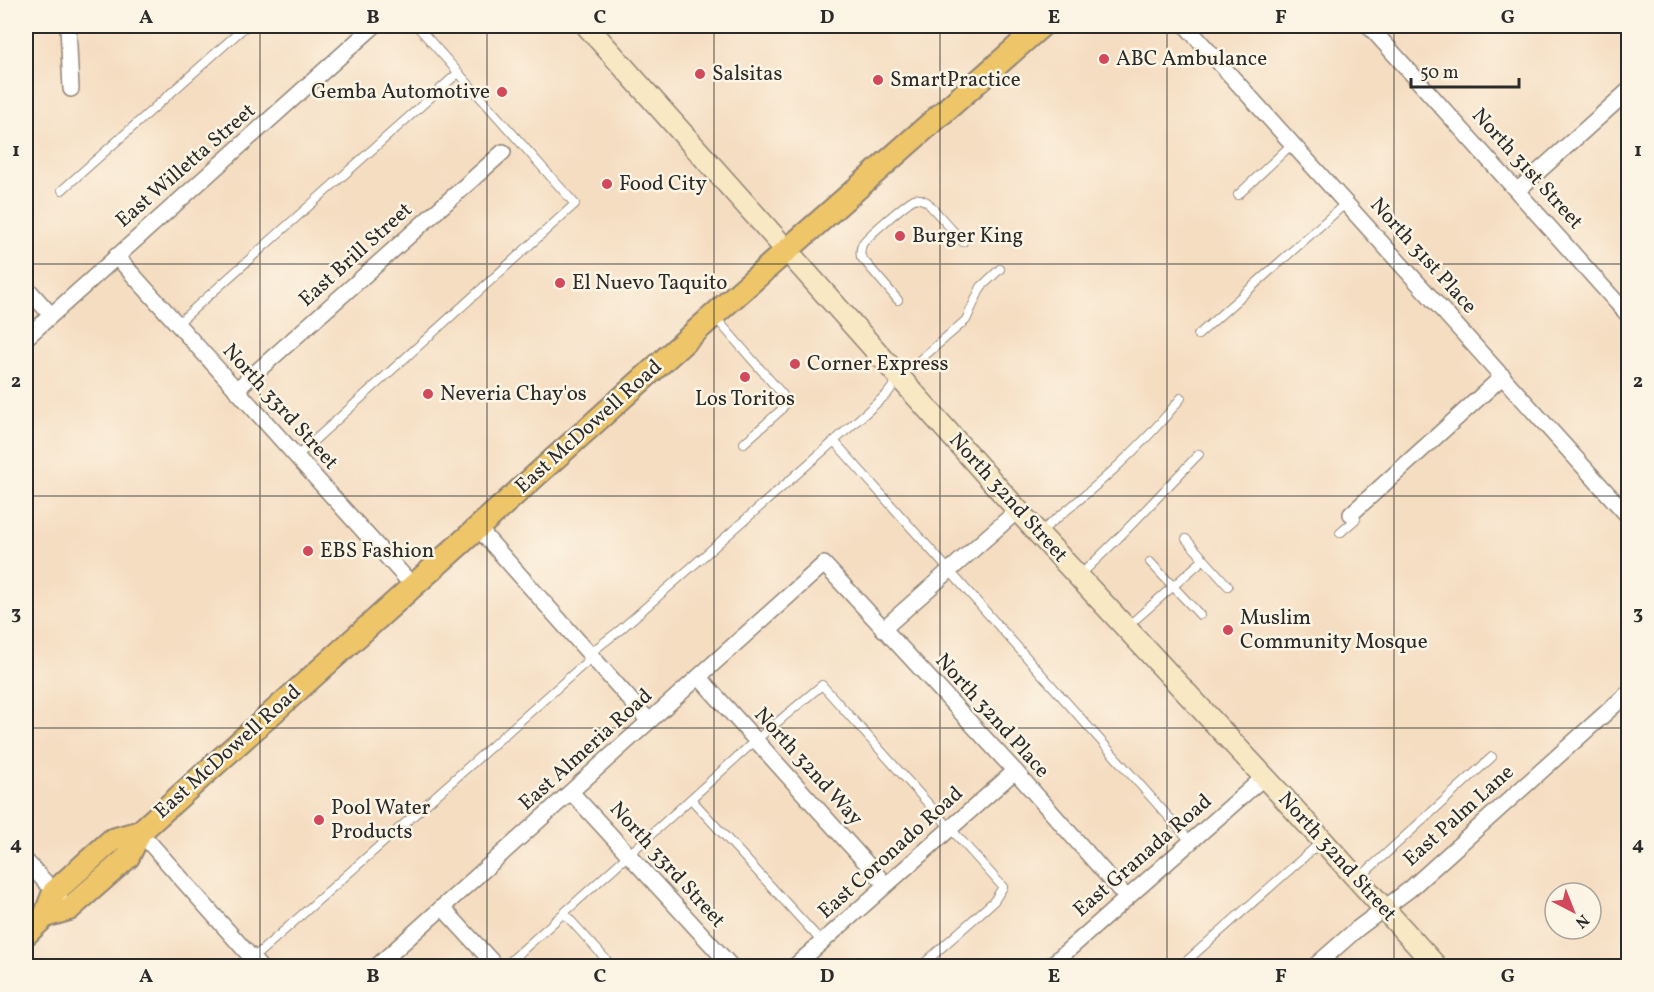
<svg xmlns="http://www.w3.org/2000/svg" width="1654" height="992" font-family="Vollkorn,serif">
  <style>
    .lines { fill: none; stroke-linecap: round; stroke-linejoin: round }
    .lane-casing { stroke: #908476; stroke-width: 10 }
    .street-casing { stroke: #908476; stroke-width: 18 }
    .secondary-casing { stroke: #908476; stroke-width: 24 }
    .primary-casing { stroke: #908476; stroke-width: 26 }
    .lane { stroke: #fff; stroke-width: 8 }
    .street { stroke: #fff; stroke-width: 15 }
    .secondary { stroke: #f8e8c3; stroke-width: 21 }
    .primary { stroke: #eec569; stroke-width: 22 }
    .grid { fill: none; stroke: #2b2b2b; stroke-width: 1.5; stroke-opacity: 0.55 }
    .poi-dot { fill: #d1495b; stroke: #fcf5e5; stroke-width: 2 }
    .labels { text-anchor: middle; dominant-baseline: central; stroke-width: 5; stroke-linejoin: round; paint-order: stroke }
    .poi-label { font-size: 21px; fill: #2b2b2b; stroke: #fcf5e5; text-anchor: start }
    .street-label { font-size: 21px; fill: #2b2b2b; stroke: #fcf5e5 }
    .neatline { fill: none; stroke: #2b2b2b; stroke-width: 2 }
    .grid-label { font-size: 20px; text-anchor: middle; font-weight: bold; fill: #2b2b2b }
  </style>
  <rect width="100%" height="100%" fill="#fcf5e5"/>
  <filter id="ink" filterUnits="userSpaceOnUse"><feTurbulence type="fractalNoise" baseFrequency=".0167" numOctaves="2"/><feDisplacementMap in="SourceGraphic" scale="12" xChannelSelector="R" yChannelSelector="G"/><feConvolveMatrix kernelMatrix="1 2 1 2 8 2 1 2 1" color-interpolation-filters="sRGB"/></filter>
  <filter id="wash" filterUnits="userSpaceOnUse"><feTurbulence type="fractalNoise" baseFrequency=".008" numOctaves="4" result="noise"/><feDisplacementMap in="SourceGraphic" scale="24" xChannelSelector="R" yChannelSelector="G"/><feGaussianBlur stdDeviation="1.35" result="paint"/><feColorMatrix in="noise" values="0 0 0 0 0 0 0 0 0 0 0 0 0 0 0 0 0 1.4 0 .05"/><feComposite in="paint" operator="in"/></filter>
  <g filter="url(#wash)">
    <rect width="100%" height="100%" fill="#f5ddc1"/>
  </g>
  <g filter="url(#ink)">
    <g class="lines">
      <defs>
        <g id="lane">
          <path d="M62 190 246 26"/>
          <path d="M1238 195 1292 144"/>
          <path d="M898 300 861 257C860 252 860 248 863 243 868 236 906 203 914 199 919 197 923 200 927 202L963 242"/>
          <path d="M715 317 783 395 785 404 780 411 744 443"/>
          <path d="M177 324 458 73"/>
          <path d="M1198 335 1346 203"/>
          <path d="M834 441 1191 842"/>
          <path d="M296 457 575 204 417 26"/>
          <path d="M1040 532C1091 491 1140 450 1181 398"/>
          <path d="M1340 533 1356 519 1353 516"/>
          <path d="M1186 539 1228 586"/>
          <path d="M1150 562 1200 615"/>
          <path d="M1080 575C1122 537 1159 495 1199 454"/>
          <path d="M1128 626 1204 559"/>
          <path d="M589 654 620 630 823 451 887 394 900 377 966 320 981 287 1000 269"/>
          <path d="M691 799 822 942"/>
          <path d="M1358 879 1492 757"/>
          <path d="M564 913 612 966"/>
          <path d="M252 959 592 657"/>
          <path d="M505 966 756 740 822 685 1003 887 994 901 921 966"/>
          <path d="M1181 966 1321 842"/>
        </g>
        <g id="street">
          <path d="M68 26 71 89"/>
          <path d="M1186 26 1628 516"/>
          <path d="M1369 26 1628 315"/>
          <path d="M1518 190 1628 91"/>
          <path d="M116 256 413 586"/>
          <path d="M26 287 51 315"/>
          <path d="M26 338 374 26"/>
          <path d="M236 390 503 152"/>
          <path d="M1351 514 1503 376"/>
          <path d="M478 528 649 721"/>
          <path d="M883 629 1018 510"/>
          <path d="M699 677 886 885"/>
          <path d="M571 792 731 966"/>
          <path d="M140 832 259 966"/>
          <path d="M26 861 60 898"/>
          <path d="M442 907 496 966"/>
          <path d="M377 966 824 564 1015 771 1127 898"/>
          <path d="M795 966 1015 771"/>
          <path d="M1050 966 1264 777"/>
          <path d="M1315 966 1357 929 1410 889 1628 693"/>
        </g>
        <path id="secondary" d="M587 26 1038 533 1284 798 1436 966"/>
        <g id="primary">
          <path d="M45 916 54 892 112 840 140 832"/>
          <path d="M26 934 45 916 69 909 128 857 140 832 734 297 1041 26"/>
        </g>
      </defs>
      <!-- lane casing -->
      <use href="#lane" class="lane-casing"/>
      <!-- street casing -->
      <use href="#street" class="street-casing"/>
      <!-- secondary casing -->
      <use href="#secondary" class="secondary-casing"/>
      <!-- primary casing -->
      <use href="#primary" class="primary-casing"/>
      <!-- lane -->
      <use href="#lane" class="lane"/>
      <!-- street -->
      <use href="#street" class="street"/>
      <!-- secondary -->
      <use href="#secondary" class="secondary"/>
      <!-- primary -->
      <use href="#primary" class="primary"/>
    </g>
  </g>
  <!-- grid -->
  <path class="grid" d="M260 26V966M487 26V966M714 26V966M940 26V966M1167 26V966M1394 26V966M26 264H1628M26 496H1628M26 728H1628"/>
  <!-- markers -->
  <g class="poi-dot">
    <circle cx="1104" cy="59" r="6"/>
    <circle cx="700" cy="74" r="6"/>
    <circle cx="878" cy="80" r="6"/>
    <circle cx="502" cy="92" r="6"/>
    <circle cx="607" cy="184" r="6"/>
    <circle cx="900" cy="236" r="6"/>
    <circle cx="560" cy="283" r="6"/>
    <circle cx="795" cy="364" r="6"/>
    <circle cx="745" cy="377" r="6"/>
    <circle cx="428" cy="394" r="6"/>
    <circle cx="308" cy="551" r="6"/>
    <circle cx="1228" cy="630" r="6"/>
    <circle cx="319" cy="820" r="6"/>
  </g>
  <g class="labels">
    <!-- poi labels -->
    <g class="poi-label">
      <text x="1116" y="59">ABC Ambulance</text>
      <text x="712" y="74">Salsitas</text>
      <text x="890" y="80">SmartPractice</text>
      <text x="490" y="92" text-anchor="end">Gemba Automotive</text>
      <text x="619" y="184">Food City</text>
      <text x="912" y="236">Burger King</text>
      <text x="572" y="283">El Nuevo Taquito</text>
      <text x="807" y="364">Corner Express</text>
      <text x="440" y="394">Neveria Chay'os</text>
      <text x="745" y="399" text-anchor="middle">Los Toritos</text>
      <text x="320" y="551">EBS Fashion</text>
      <text x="1240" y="618">Muslim<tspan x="1240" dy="24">Community Mosque</tspan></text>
      <text x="331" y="808">Pool Water<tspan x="331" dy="24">Products</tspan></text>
    </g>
    <!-- street labels -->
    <g class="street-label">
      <text transform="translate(186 166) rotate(-41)">East Willetta Street</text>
      <text transform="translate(1527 169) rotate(48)">North 31st Street</text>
      <text transform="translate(356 255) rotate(-42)">East Brill Street</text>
      <text transform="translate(1423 256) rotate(48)">North 31st Place</text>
      <text transform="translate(280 407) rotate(48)">North 33rd Street</text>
      <text transform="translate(589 427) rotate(-42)">East McDowell Road</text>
      <text transform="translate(1008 498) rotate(48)">North 32nd Street</text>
      <text transform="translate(992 716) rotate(48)">North 32nd Place</text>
      <text transform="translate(586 750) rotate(-42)">East Almeria Road</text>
      <text transform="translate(228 752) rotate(-42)">East McDowell Road</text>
      <text transform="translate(808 767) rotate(48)">North 32nd Way</text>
      <text transform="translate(1459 816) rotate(-42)">East Palm Lane</text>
      <text transform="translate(891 853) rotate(-42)">East Coronado Road</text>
      <text transform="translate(1143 856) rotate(-41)">East Granada Road</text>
      <text transform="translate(1337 857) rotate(48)">North 32nd Street</text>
      <text transform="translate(667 865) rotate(48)">North 33rd Street</text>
    </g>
  </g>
  <!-- margin -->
  <rect width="1654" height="992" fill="none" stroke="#fcf5e5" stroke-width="66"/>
  <!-- north arrow -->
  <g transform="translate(1573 911) rotate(138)"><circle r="28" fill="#fcf5e5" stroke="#a8a49b" stroke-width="1.5"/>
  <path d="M0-4.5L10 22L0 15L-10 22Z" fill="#d1495b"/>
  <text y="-9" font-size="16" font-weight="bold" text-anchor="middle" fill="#2b2b2b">N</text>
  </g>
  <!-- scale -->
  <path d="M1411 78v9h108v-9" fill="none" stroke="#2b2b2b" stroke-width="3"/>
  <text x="1420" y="78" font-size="18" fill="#2b2b2b" stroke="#fcf5e5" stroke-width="4.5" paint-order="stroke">50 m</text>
  <rect x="33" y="33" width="1588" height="926" class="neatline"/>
  <g class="grid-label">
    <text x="146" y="23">A</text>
    <text x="373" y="23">B</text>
    <text x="600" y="23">C</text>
    <text x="827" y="23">D</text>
    <text x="1054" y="23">E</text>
    <text x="1281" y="23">F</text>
    <text x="1508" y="23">G</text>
    <text x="16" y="156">1</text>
    <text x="1638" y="156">1</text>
    <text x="16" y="387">2</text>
    <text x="1638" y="387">2</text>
    <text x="16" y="619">3</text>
    <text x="1638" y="619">3</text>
    <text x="16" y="850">4</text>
    <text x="1638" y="850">4</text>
    <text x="146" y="982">A</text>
    <text x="373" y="982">B</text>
    <text x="600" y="982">C</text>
    <text x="827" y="982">D</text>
    <text x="1054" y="982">E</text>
    <text x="1281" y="982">F</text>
    <text x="1508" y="982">G</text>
  </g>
</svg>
